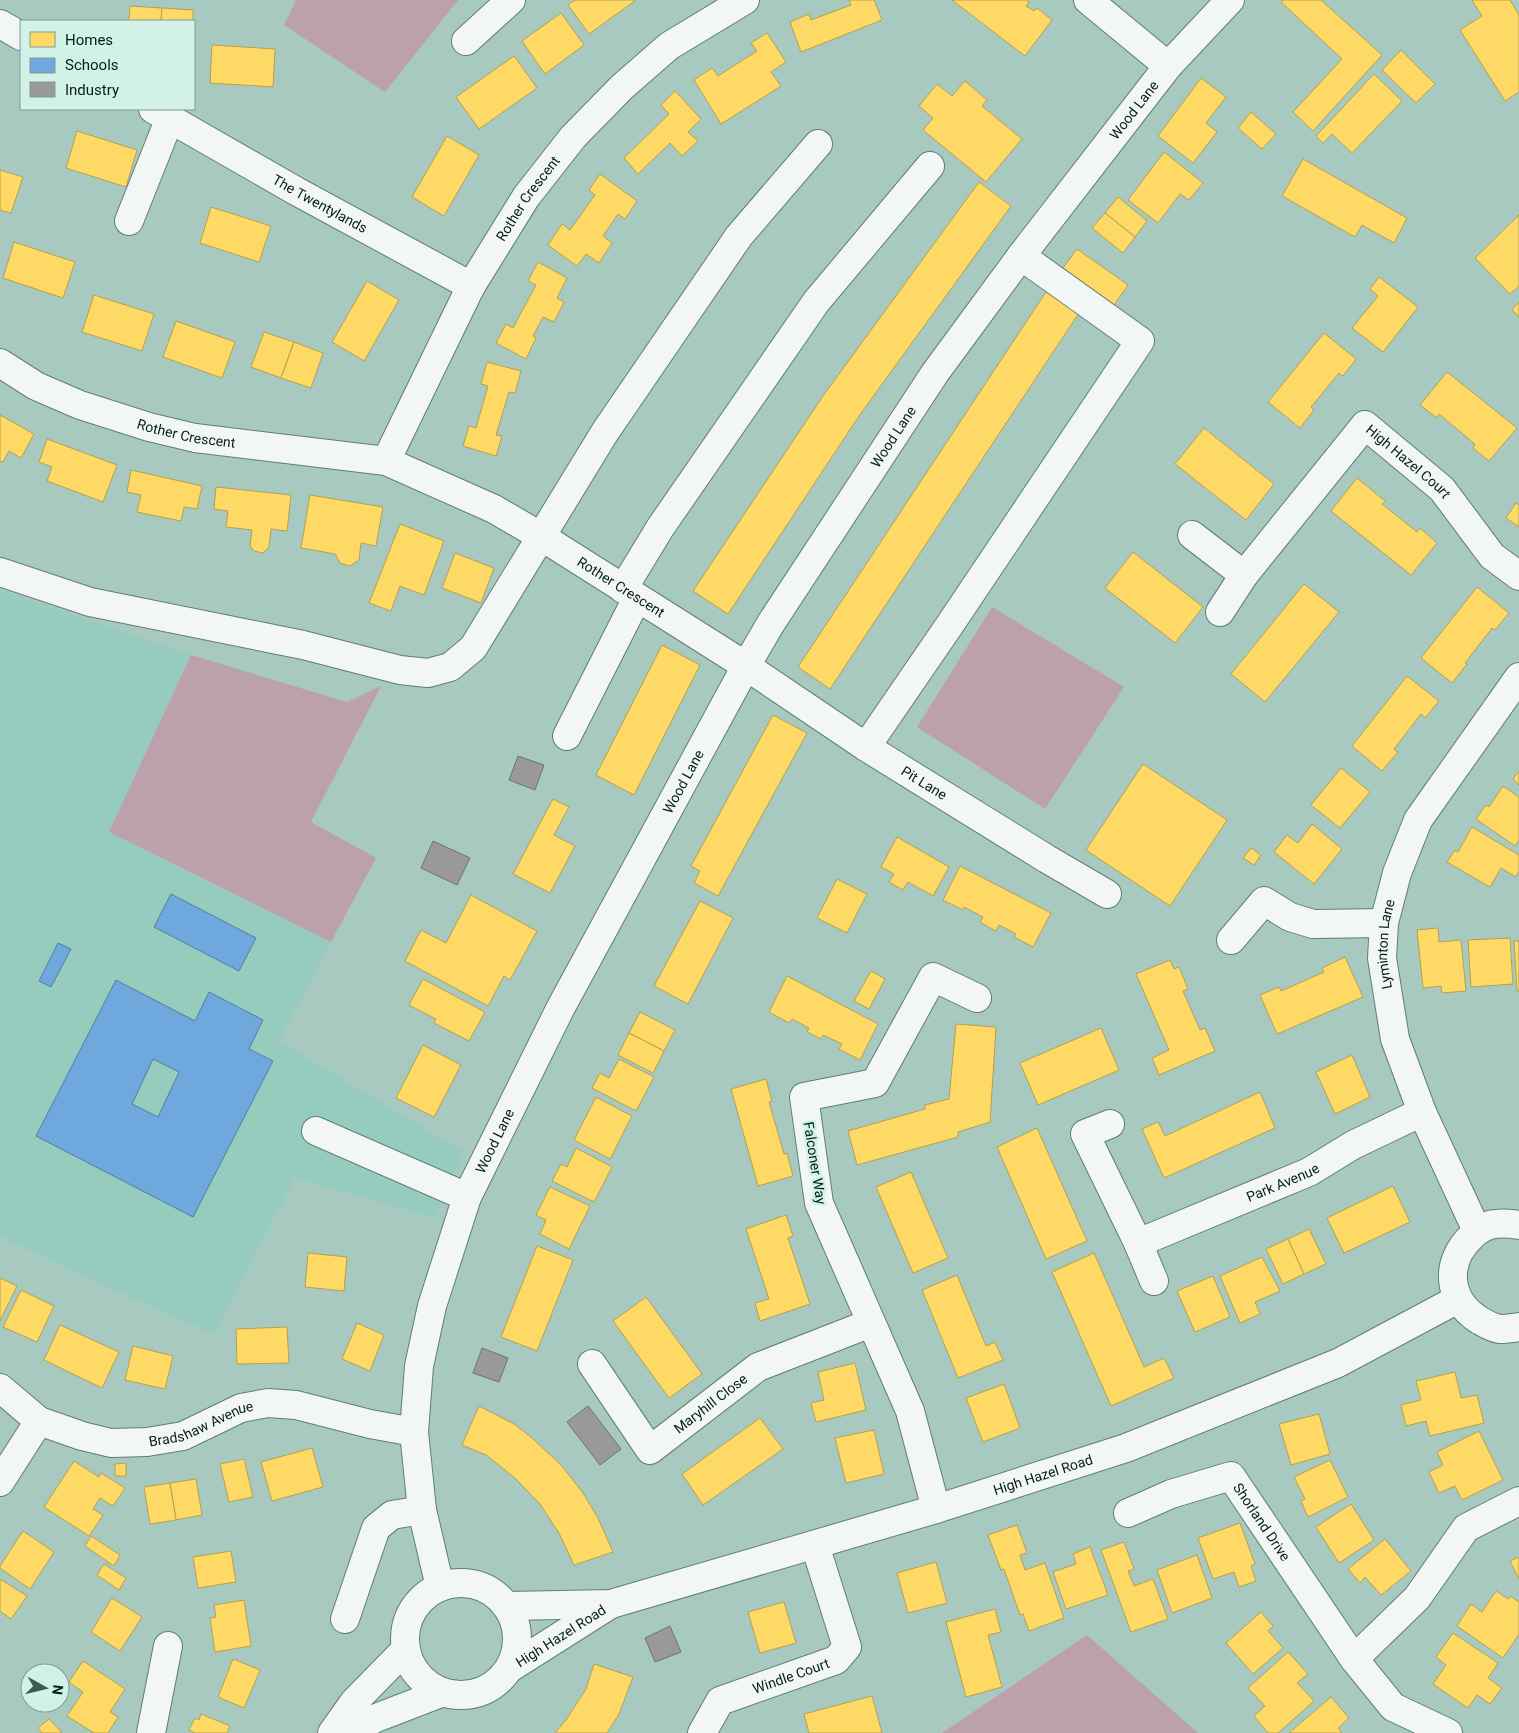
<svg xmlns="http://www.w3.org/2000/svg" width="1519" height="1733" font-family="Roboto,sans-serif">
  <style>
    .built { fill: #95ccbd }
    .green { fill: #bca1ad }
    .homes { fill: #ffd966; stroke: #b4a14f }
    .schools { fill: #6fa8dc; stroke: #4f7fa1; fill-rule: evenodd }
    .industry { fill: #999; stroke: #6c7472 }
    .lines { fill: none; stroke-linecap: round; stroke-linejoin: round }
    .minor-casing { stroke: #617d76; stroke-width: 30 }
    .major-casing { stroke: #617d76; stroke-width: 30 }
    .minor { stroke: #f2f7f6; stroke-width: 28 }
    .major { stroke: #f2f7f6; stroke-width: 28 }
    .labels { text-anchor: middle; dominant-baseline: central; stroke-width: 5; stroke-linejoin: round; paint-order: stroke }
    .street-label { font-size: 14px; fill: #041e18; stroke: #d2f1e7 }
  </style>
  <rect width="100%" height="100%" fill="#a7c9c0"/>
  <!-- built -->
  <path class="built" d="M0 590 191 655 109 832 331 942 279 1041 463 1151 436 1218 295 1178 214 1334 77 1273 0 1236Z"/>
  <!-- green -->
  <g class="green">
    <path d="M296 0H458L385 92 284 25Z"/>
    <path d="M992 607 1124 687 1045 809 917 727Z"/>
    <path d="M191 655 347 702 381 686 311 822 376 858 331 942 109 832Z"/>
    <path d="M1087 1635 1198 1733H942Z"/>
  </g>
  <!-- homes -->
  <g class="homes">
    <path d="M575 0H636L589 34 568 5Z"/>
    <path d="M849 0H874L882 20 801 52 790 22 809 14 811 20 851 5Z"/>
    <path d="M952 0H1027L1029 2 1026 6 1034 11 1037 8 1052 20 1025 56Z"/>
    <path d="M1283 0H1321L1382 55 1313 131 1293 112 1342 59 1281 2Z"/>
    <path d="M1472 0H1510L1519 15V92L1505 101 1460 30 1482 16Z"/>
    <path d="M130 6 162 8 161 21H129Z"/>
    <path d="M162 8 193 10V21H161Z"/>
    <path d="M561 13 584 45 545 74 522 41Z"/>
    <path d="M767 33 786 62 771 72 781 86 721 124 694 80 712 68 718 76 757 51 751 43Z"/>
    <path d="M212 45 275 49 273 87 210 83Z"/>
    <path d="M1401 50 1435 84 1416 103 1382 70Z"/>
    <path d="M514 56 537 88 479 129 456 97Z"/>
    <path d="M1374 74 1402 101 1352 153 1332 134 1323 143 1316 136Z"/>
    <path d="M1201 78 1226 97 1206 123 1217 132 1193 163 1158 136Z"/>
    <path d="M965 81 987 100 982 106 1022 139 986 182 923 130 933 118 919 106 937 84 952 96Z"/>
    <path d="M675 91 701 119 688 132 698 141 682 156 670 143 638 174 624 158 669 114 661 105Z"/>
    <path d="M1251 112 1276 134 1262 149 1238 128Z"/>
    <path d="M77 131 137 150 126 187 66 168Z"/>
    <path d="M447 136 479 155 444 216 412 197Z"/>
    <path d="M1164 152 1203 183 1189 200 1180 194 1158 223 1128 200Z"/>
    <path d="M1303 159 1407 218 1394 243 1362 225 1355 237 1282 196Z"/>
    <path d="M0 170 23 177 11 213 0 210Z"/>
    <path d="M600 174 637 201 625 219 618 214 603 236 612 243 599 263 586 254 577 266 548 245 562 224 570 230 595 195 589 190Z"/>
    <path d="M979 182 1011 206 859 416 728 614 693 591 823 396Z"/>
    <path d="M1118 197 1147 221 1135 237 1105 213Z"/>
    <path d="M211 207 271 226 259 262 200 243Z"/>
    <path d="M1105 213 1135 237 1123 253 1092 228Z"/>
    <path d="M1519 215V286L1510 294 1475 258Z"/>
    <path d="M14 242 75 262 63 298 3 278Z"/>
    <path d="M1077 249 1128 285 1114 305 1063 268Z"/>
    <path d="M538 262 567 278 557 298 564 302 554 322 543 317 533 336 536 338 526 359 496 343 506 324 513 328 536 285 528 281Z"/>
    <path d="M1379 277 1418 307 1383 352 1352 328 1378 296 1370 289Z"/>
    <path d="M367 281 399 300 364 361 332 342Z"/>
    <path d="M1046 292 1079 313 830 689 798 667Z"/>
    <path d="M94 295 154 314 142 351 82 332Z"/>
    <path d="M1519 302V317L1512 310Z"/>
    <path d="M176 321 235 342 222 378 163 357Z"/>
    <path d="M264 332 294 342 281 378 251 367Z"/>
    <path d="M1324 333 1356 359 1343 376 1339 373 1311 407 1314 410 1300 428 1268 402Z"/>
    <path d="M294 342 323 353 311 388 281 378Z"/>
    <path d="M487 362 521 371 515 393 509 392 496 435 502 436 496 456 463 446 469 426 476 428 488 386 481 384Z"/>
    <path d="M1447 372 1517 428 1489 461 1473 448 1475 444 1439 414 1437 418 1420 405Z"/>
    <path d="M0 415 34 434 21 458 9 451 3 462 0 461Z"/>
    <path d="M1204 428 1274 484 1246 520 1175 464Z"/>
    <path d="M47 439 117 465 103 502 47 481 52 467 39 462Z"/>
    <path d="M131 470 202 486 197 509 184 507 181 521 137 512 141 495 127 492Z"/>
    <path d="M1357 478 1385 501 1382 504 1417 532 1420 528 1437 543 1411 575 1331 511Z"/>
    <path d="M216 487 291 495 287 531 271 529 269 547 263 553 254 551 250 546 252 530 226 527 228 511 214 509Z"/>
    <path d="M310 495 383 507 376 546 361 543 359 560 350 566 340 563 335 554 301 548Z"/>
    <path d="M1516 503 1519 505V527L1506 518Z"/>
    <path d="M400 524 444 541 424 595 400 586 391 611 369 603Z"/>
    <path d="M1133 552 1203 607 1175 643 1105 588Z"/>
    <path d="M455 553 494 568 481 603 442 588Z"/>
    <path d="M1304 584 1339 612 1265 702 1231 674Z"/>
    <path d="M1477 587 1509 613 1495 630 1492 628 1465 663 1467 664 1452 683 1421 658Z"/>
    <path d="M662 645 700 665 634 795 596 775Z"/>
    <path d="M1407 676 1439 701 1425 718 1421 714 1394 749 1398 752 1382 771 1352 746Z"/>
    <path d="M773 715 807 733 718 896 694 883 700 871 691 866Z"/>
    <path d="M1143 764 1227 820 1170 906 1086 850Z"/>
    <path d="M1341 768 1370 792 1340 828 1311 805Z"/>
    <path d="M1519 771V785L1513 779Z"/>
    <path d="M1503 786 1519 797V840L1515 846 1476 819 1486 805 1489 807Z"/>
    <path d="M553 799 569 807 554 835 575 846 550 893 513 874Z"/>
    <path d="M1312 824 1342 849 1314 884 1274 852 1287 835 1298 843Z"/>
    <path d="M1472 827 1519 855V871L1516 877 1501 868 1490 887 1447 862 1455 850 1458 852Z"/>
    <path d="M897 837 949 867 933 896 908 882 903 890 889 882 894 874 881 867Z"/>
    <path d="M1251 848 1261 855 1254 865 1243 858Z"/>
    <path d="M960 866 1051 913 1033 947 1014 937 1016 934 999 925 996 931 980 922 983 917 964 907 963 910 943 900Z"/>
    <path d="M837 879 867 894 847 933 817 918Z"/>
    <path d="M471 895 537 931 510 980 504 976 488 1006 405 961 421 930 446 943Z"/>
    <path d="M700 901 733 918 688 1004 654 986Z"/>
    <path d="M1438 928 1439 942 1461 940 1466 991 1442 993 1441 986 1423 988 1417 930Z"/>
    <path d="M1510 938 1513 984 1471 987 1468 940Z"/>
    <path d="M1514 941H1519V991H1517Z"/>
    <path d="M1345 957 1363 997 1277 1034 1260 995 1279 987 1281 991 1324 972 1322 968Z"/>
    <path d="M1170 960 1174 969 1179 967 1188 989 1183 991 1200 1030 1205 1028 1215 1051 1159 1075 1152 1058 1169 1050 1136 974Z"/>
    <path d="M871 971 885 979 869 1009 854 1001Z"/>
    <path d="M787 976 878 1024 860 1060 839 1049 842 1044 823 1035 821 1039 807 1032 809 1028 792 1019 789 1023 769 1012Z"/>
    <path d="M423 979 485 1012 469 1041 434 1023 436 1019 409 1005Z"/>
    <path d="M640 1012 675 1030 664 1051 629 1033Z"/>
    <path d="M956 1024 996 1027 990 1122 958 1132V1137L857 1165 848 1131 925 1109V1105L949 1099Z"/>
    <path d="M1101 1028 1119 1070 1038 1105 1020 1063Z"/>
    <path d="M629 1033 664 1051 653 1073 618 1055Z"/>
    <path d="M423 1045 461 1065 434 1117 396 1098Z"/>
    <path d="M1352 1055 1370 1097 1335 1114 1316 1072Z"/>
    <path d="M619 1059 654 1077 636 1111 592 1088 600 1073 609 1078Z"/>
    <path d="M766 1079 772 1101 769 1102 784 1154 787 1153 793 1176 758 1186 731 1089Z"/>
    <path d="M1260 1092 1275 1128 1164 1178 1142 1129 1158 1122 1165 1136Z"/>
    <path d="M596 1097 632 1116 610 1159 574 1140Z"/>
    <path d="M1037 1128 1087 1241 1046 1259 997 1147Z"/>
    <path d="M576 1148 612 1167 594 1202 552 1181 561 1164 567 1167Z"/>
    <path d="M911 1172 948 1258 913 1273 876 1187Z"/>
    <path d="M1393 1186 1410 1222 1344 1253 1327 1218Z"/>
    <path d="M550 1187 590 1206 569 1249 540 1234 546 1220 536 1215Z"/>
    <path d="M786 1215 793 1236 788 1238 810 1304 760 1321 755 1303 769 1299 746 1229Z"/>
    <path d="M1309 1229 1326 1264 1304 1274 1288 1239Z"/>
    <path d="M1288 1239 1304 1274 1283 1284 1266 1249Z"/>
    <path d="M537 1246 573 1260 537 1351 501 1337Z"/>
    <path d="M308 1253 347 1257 344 1291 305 1287Z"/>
    <path d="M1094 1253 1144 1367 1164 1358 1174 1378 1111 1406 1052 1272Z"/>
    <path d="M1262 1257 1280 1291 1255 1302 1260 1314 1240 1323 1220 1276Z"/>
    <path d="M957 1275 986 1346 995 1342 1003 1360 958 1378 922 1290Z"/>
    <path d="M1213 1276 1230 1317 1195 1332 1177 1291Z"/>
    <path d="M0 1278 17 1286 0 1321Z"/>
    <path d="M21 1290 54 1306 37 1342 3 1327Z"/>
    <path d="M646 1297 702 1374 669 1398 613 1321Z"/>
    <path d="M357 1323 384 1335 370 1371 342 1359Z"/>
    <path d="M60 1325 119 1352 102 1388 44 1360Z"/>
    <path d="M287 1327 289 1363 237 1364 236 1329Z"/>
    <path d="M133 1346 173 1356 165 1389 125 1380Z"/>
    <path d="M855 1363 866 1410 816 1422 811 1403 824 1400 818 1372Z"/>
    <path d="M1455 1372 1461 1398 1477 1395 1484 1423 1430 1436 1426 1421 1406 1426 1401 1405 1421 1400 1416 1381Z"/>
    <path d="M1004 1384 1020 1428 983 1442 966 1398Z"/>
    <path d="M479 1406 514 1424 531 1437 561 1465 583 1493 598 1518 613 1552 574 1565 559 1533 540 1504 515 1478 486 1455 462 1445Z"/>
    <path d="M1319 1414 1330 1454 1291 1465 1279 1424Z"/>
    <path d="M760 1418 783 1449 703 1505 682 1474Z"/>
    <path d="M874 1430 884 1474 846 1483 835 1438Z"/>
    <path d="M1479 1431 1503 1480 1462 1500 1455 1486 1439 1493 1429 1472 1443 1465 1437 1452Z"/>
    <path d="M312 1448 323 1487 272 1501 261 1462Z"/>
    <path d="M244 1459 253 1497 229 1502 220 1464Z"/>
    <path d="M1330 1460 1348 1497 1308 1517 1301 1501 1305 1499 1294 1477Z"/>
    <path d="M74 1461 99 1477 101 1473 125 1488 113 1506 100 1498 93 1509 103 1515 89 1536 44 1507Z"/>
    <path d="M126 1463V1476H115V1464Z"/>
    <path d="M196 1479 202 1515 176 1520 170 1483Z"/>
    <path d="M170 1483 176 1520 150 1524 144 1487Z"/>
    <path d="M1351 1504 1374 1540 1339 1563 1316 1527Z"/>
    <path d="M1240 1523 1255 1564 1251 1566 1256 1581 1239 1587 1234 1572 1213 1579 1198 1538Z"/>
    <path d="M1017 1525 1027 1553 1020 1555 1025 1570 1045 1563 1064 1618 1029 1631 1023 1614 1020 1615 1004 1569 1001 1570 988 1535Z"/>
    <path d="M23 1531 54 1552 30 1589 0 1568V1566Z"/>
    <path d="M91 1536 120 1555 114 1566 85 1546Z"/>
    <path d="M1385 1539 1411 1571 1381 1595 1365 1577 1360 1583 1348 1569Z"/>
    <path d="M1124 1542 1134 1569 1128 1571 1134 1586 1153 1579 1168 1619 1131 1632 1101 1550Z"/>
    <path d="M1090 1547 1108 1595 1066 1609 1053 1572 1076 1564 1073 1554Z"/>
    <path d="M231 1551 236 1582 198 1588 193 1557Z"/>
    <path d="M1197 1555 1212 1598 1172 1613 1157 1570Z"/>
    <path d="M1519 1557V1579L1510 1561Z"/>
    <path d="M936 1562 947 1603 908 1613 897 1573Z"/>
    <path d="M104 1564 126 1578 119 1590 97 1575Z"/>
    <path d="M0 1579 27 1596 11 1619 0 1611Z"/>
    <path d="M1496 1591 1508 1599 1510 1596 1519 1602V1634L1503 1658 1457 1626 1471 1604 1482 1612Z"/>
    <path d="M112 1598 142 1617 120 1651 91 1632Z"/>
    <path d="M244 1600 251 1646 215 1652 210 1618 216 1617 214 1605Z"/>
    <path d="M784 1602 796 1643 760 1653 748 1612Z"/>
    <path d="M995 1609 1001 1632 988 1635 1002 1687 966 1697 946 1622Z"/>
    <path d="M1261 1612 1273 1626 1268 1631 1283 1648 1253 1674 1226 1643Z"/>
    <path d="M1453 1633 1498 1663 1488 1678 1502 1688 1490 1704 1477 1695 1468 1708 1433 1684 1446 1665 1436 1657Z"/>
    <path d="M1288 1652 1308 1674 1297 1683 1314 1701 1278 1733H1268L1254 1716 1265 1706 1248 1688Z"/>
    <path d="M233 1659 260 1670 244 1708 218 1697Z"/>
    <path d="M83 1661 125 1689 110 1712 118 1717 108 1733H94L67 1716 83 1692 69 1682Z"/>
    <path d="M594 1664 633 1677 619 1714 607 1733H555L566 1720 586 1689Z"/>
    <path d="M872 1696 882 1733H809L804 1714Z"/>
    <path d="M1331 1697 1349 1718 1338 1728 1342 1733H1289Z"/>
    <path d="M201 1714 230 1726 227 1733H195L189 1730 195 1718 199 1720Z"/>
    <path d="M49 1719 62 1733H42L38 1728Z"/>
  </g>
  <!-- schools -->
  <g class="schools">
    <path d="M171 894 256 938 239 971 154 927Z"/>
    <path d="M58 943 71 949 51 987 39 981Z"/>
    <path d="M116 980 195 1021 209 992 263 1020 249 1049 273 1061 193 1217 36 1136ZM153 1059 179 1072 158 1117 132 1104Z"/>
  </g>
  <!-- industry -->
  <g class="industry">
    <path d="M518 756 544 765 535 790 509 780Z"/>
    <path d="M433 841 470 858 457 885 421 868Z"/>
    <path d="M482 1348 508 1358 499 1382 473 1373Z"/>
    <path d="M588 1406 621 1449 600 1465 567 1422Z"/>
    <path d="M670 1626 681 1652 655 1662 645 1638Z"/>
  </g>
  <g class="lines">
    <defs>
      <g id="minor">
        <path d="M1088 0 1168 66"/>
        <path d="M0 24 21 36"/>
        <path d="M466 41 511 0"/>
        <path id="s1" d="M153 109 296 191 471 286"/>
        <path d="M129 221 170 118"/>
        <path id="s2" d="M0 363 36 386 80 405 149 427 195 438 386 461 494 509 542 537 746 666 866 747 1047 859 1107 894"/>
        <path id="s3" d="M386 461 471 286 526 197 573 137 622 87 669 46 745 0"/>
        <path id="s4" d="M1192 535 1244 575 1365 425 1442 489 1492 556 1519 576"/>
        <path d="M0 572 90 602 303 645 400 670 428 673 450 667 473 648 605 432 739 236 818 144"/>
        <path d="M623 589 660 528 816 302 930 166"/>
        <path d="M1220 612 1244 575"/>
        <path d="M567 736 637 598"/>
        <path d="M866 747 951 623 1140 341 1021 256"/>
        <path d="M1231 940 1264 901 1290 917 1313 924 1384 923"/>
        <path id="s5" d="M1110 1124 1085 1134 1138 1243 1309 1172 1353 1145 1422 1112"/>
        <path d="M316 1131 467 1197"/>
        <path id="s6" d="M1477 1231 1422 1112 1395 1039 1382 958 1384 923 1397 873 1418 820 1519 677"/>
        <path d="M1138 1243 1154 1281"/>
        <path id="s7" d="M592 1364 650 1450 758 1367 871 1323"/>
        <path id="s8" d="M0 1388 39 1421 82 1436 111 1443 147 1442 183 1436 241 1408 268 1403 296 1405 370 1424 414 1432"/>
        <path d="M0 1482 39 1421"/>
        <path d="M936 1509 910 1411 819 1203 804 1097 875 1083 933 977 977 998"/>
        <path id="s9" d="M1128 1513 1171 1494 1231 1476 1354 1659 1393 1707 1448 1733"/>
        <path id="s10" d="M440 1587 422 1510 414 1432 419 1366 432 1306 467 1197 560 1009 746 666 771 623 935 373 1021 256 1168 66 1230 0"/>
        <path d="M345 1619 376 1528 392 1515 422 1510"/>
        <path d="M1354 1659 1417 1598 1466 1528 1519 1501"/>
        <path d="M151 1733 168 1646"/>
        <path id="s11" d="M702 1733 720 1701 836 1660 847 1647 815 1545"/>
      </g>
      <g id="major">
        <path d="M1519 1225C1512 1224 1503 1223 1496 1224 1488 1224 1478 1230 1472 1236 1445 1261 1446 1299 1479 1320 1486 1324 1492 1328 1500 1329 1506 1329 1513 1328 1519 1327"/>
        <circle cx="461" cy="1639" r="56"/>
        <path id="s12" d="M506 1606 611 1604 936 1509 1126 1448 1338 1363 1458 1299"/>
        <path id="s13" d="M510 1668 611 1604"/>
        <path d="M332 1733 354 1702 405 1650"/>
        <path d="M348 1733 376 1718 441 1693"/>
      </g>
    </defs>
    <!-- minor casing -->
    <use href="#minor" class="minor-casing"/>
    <!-- major casing -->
    <use href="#major" class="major-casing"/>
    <!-- minor -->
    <use href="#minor" class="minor"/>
    <!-- major -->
    <use href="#major" class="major"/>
  </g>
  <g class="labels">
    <!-- street labels -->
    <g class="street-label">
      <text stroke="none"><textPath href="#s10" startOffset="1678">Wood Lane</textPath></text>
      <text stroke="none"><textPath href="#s3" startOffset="299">Rother Crescent</textPath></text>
      <text stroke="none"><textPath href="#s1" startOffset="192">The Twentylands</textPath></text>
      <text stroke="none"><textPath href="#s2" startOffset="201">Rother Crescent</textPath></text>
      <text stroke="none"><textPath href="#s10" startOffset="1272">Wood Lane</textPath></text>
      <text stroke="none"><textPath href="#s4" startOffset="315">High Hazel Court</textPath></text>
      <text stroke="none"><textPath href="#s2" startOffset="670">Rother Crescent</textPath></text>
      <text stroke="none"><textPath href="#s10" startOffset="868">Wood Lane</textPath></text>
      <text stroke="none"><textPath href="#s2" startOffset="1031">Pit Lane</textPath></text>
      <text stroke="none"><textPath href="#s6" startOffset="305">Lyminton Lane</textPath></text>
      <text stroke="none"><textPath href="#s10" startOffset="462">Wood Lane</textPath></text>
      <text transform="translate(815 1163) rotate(81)">Falconer Way</text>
      <text stroke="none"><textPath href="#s5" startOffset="305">Park Avenue</textPath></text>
      <text stroke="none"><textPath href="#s7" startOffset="180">Maryhill Close</textPath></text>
      <text stroke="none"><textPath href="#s8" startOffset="220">Bradshaw Avenue</textPath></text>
      <text stroke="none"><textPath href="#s12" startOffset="556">High Hazel Road</textPath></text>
      <text stroke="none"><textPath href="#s9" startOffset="165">Shorland Drive</textPath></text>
      <text stroke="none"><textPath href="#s13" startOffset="60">High Hazel Road</textPath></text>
      <text stroke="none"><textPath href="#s11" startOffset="112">Windle Court</textPath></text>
    </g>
  </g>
  <!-- legend -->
  <rect x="20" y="20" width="175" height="90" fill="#d2f1e7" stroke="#809d94"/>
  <rect x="30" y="32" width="25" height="15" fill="#ffd966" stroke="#809d94"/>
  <text x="65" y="45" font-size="15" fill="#041e18">Homes</text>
  <rect x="30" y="58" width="25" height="15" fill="#6fa8dc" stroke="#809d94"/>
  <text x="65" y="70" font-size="15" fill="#041e18">Schools</text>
  <rect x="30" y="82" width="25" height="15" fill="#999999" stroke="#809d94"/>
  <text x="65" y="95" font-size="15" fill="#041e18">Industry</text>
  <!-- north arrow -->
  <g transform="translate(45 1688) rotate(98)"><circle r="24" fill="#d2f1e7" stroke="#809d94"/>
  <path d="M0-4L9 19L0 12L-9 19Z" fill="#3d5a53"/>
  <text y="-8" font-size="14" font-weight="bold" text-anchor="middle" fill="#041e18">N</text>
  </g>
</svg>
